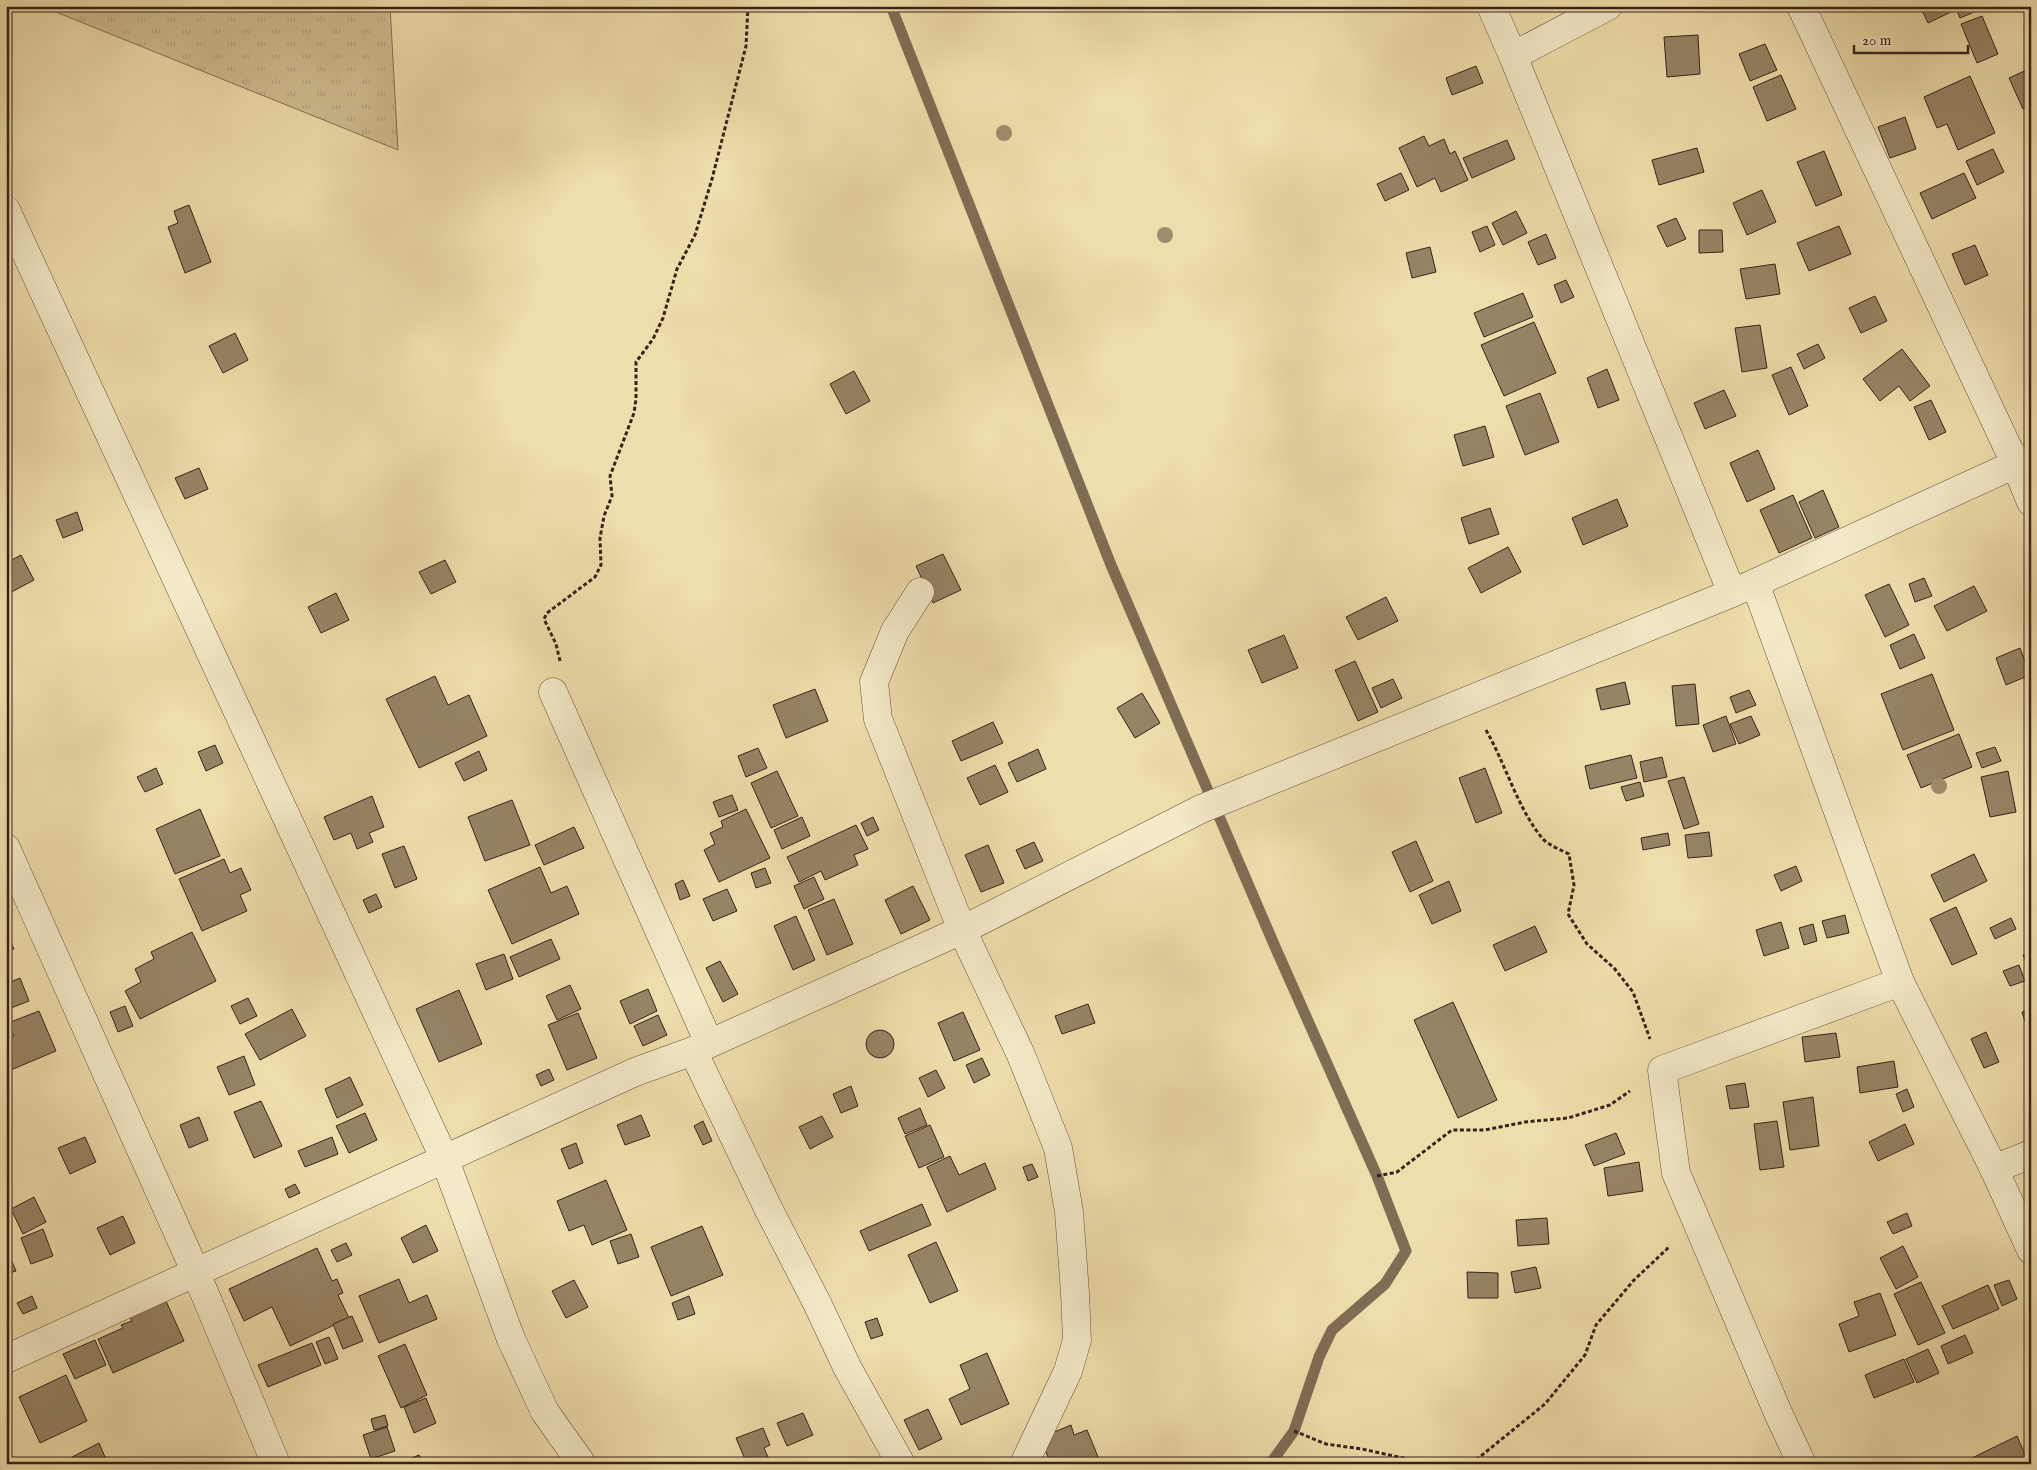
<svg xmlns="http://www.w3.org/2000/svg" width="2037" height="1470" font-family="'IM FELL English',serif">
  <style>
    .grass { fill: url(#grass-tufts); stroke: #837056 }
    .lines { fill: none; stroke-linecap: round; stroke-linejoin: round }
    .stream { stroke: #806c54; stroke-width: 11 }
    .building { fill: #968465; stroke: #37221a }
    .minor-casing { stroke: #65513e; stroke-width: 29 }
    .path { stroke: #37221a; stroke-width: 3; stroke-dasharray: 4 2.5; stroke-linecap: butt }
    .minor { stroke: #f4eac8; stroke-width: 28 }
    .tree { fill: #9e8c6c }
  </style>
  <defs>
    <pattern id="grass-tufts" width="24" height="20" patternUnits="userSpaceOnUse" patternTransform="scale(1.25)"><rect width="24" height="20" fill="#cfbe92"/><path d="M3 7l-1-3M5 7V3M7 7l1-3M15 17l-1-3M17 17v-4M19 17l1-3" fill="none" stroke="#b2a37d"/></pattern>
  </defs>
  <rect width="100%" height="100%" fill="#eedeab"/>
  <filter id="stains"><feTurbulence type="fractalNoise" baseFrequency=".004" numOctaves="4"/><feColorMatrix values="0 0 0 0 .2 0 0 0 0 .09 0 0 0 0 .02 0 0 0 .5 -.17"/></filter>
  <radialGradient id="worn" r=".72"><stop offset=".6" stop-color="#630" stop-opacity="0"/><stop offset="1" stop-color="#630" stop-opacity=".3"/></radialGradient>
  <!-- grass -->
  <path class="grass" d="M41 6H390L398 150Z"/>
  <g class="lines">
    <!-- stream -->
    <path class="stream" d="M891 6 1111 565 1276 949 1377 1176 1406 1251 1385 1284 1332 1330 1319 1357 1294 1431 1270 1464"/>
  </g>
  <!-- building -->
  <g class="building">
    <path d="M1920 6H1948L1951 12 1928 23Z"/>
    <path d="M1955 6H1986V7L1960 18Z"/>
    <path d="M1982 16 1998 54 1977 63 1961 24Z"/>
    <path d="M1698 35 1700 74 1667 77 1664 37Z"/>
    <path d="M1765 44 1777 70 1750 81 1739 54Z"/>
    <path d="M1476 66 1483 83 1452 95 1446 78Z"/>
    <path d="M2031 68V106L2023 109 2009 78Z"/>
    <path d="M1781 75 1796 109 1767 121 1753 87Z"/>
    <path d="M1970 76 1995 133 1958 150 1947 124 1937 128 1924 97Z"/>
    <path d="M1905 117 1916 149 1890 158 1878 127Z"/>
    <path d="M1424 136 1429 146 1444 139 1450 154 1455 151 1468 180 1441 192 1435 178 1417 187 1399 148Z"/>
    <path d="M1507 140 1515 159 1472 178 1463 158Z"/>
    <path d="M1697 148 1704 172 1659 185 1652 160Z"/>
    <path d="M1993 149 2004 172 1977 185 1966 161Z"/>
    <path d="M1824 151 1842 195 1816 206 1797 162Z"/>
    <path d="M1401 173 1409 190 1385 201 1377 184Z"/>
    <path d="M1964 173 1976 198 1932 219 1920 193Z"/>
    <path d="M1762 190 1776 222 1747 235 1733 203Z"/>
    <path d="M189 205 211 262 185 273 168 227 178 223 174 211Z"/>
    <path d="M1516 211 1527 233 1503 245 1492 223Z"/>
    <path d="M1676 218 1686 239 1667 247 1657 226Z"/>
    <path d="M1487 226 1495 245 1480 252 1472 232Z"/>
    <path d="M1839 226 1851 254 1809 271 1797 243Z"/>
    <path d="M1699 230H1722L1723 252 1699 253Z"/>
    <path d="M1546 234 1556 258 1538 265 1528 242Z"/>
    <path d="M1975 245 1988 275 1965 285 1952 254Z"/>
    <path d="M1430 247 1436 272 1412 278 1406 253Z"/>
    <path d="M1775 264 1780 294 1746 299 1740 269Z"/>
    <path d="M1566 280 1574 297 1561 303 1554 285Z"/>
    <path d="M1523 293 1533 317 1484 337 1474 313Z"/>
    <path d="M1875 296 1887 321 1861 333 1849 308Z"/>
    <path d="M1534 322 1556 373 1504 396 1481 345Z"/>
    <path d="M1760 325 1767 368 1742 372 1735 328Z"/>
    <path d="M235 333 248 360 223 373 209 346Z"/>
    <path d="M1818 344 1825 358 1804 369 1797 354Z"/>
    <path d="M1902 349 1930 386 1910 401 1899 386 1880 401 1863 379Z"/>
    <path d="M1791 367 1808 406 1789 415 1772 375Z"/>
    <path d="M1607 369 1619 400 1598 408 1587 378Z"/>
    <path d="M854 371 870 401 846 414 830 384Z"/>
    <path d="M1724 390 1736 416 1705 429 1694 403Z"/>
    <path d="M1540 393 1559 442 1525 455 1506 406Z"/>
    <path d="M1931 400 1946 432 1929 440 1914 407Z"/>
    <path d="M1485 426 1494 457 1463 466 1454 435Z"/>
    <path d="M1758 450 1775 489 1747 502 1730 463Z"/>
    <path d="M199 468 208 489 185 499 175 478Z"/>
    <path d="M1823 490 1839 527 1815 538 1799 502Z"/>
    <path d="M1793 495 1812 538 1779 553 1760 510Z"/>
    <path d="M1617 499 1628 526 1583 545 1572 518Z"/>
    <path d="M1490 508 1499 534 1469 544 1461 518Z"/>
    <path d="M77 512 83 530 63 538 56 520Z"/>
    <path d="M1508 547 1521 572 1481 593 1468 568Z"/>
    <path d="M943 554 961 590 933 603 916 566Z"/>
    <path d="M21 555 34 580 6 595V563Z"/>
    <path d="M445 560 456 582 431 594 419 572Z"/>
    <path d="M1924 578 1932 596 1915 602 1909 584Z"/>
    <path d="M1889 584 1909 625 1885 637 1865 595Z"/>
    <path d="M1974 586 1987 611 1947 631 1934 606Z"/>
    <path d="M336 593 349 620 321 633 308 607Z"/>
    <path d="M1386 597 1398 621 1358 640 1346 617Z"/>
    <path d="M1914 634 1925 658 1900 669 1890 645Z"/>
    <path d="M1284 635 1298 668 1262 683 1248 650Z"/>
    <path d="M2020 648 2030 675 2006 685 1996 658Z"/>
    <path d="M1355 661 1378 712 1358 721 1335 670Z"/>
    <path d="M1932 674 1954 730 1903 750 1881 694Z"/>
    <path d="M435 676 448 705 469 695 487 736 419 768 386 699Z"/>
    <path d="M1393 679 1402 698 1381 708 1372 688Z"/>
    <path d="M1625 682 1630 704 1601 710 1596 689Z"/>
    <path d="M1695 684 1699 724 1676 726 1672 686Z"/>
    <path d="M815 689 828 721 786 738 773 705Z"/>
    <path d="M1749 690 1756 705 1736 713 1730 697Z"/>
    <path d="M1142 693 1160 723 1135 738 1117 708Z"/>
    <path d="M1726 716 1736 744 1713 752 1703 725Z"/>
    <path d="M1751 716 1760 735 1739 744 1730 724Z"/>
    <path d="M993 722 1003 743 961 761 952 741Z"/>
    <path d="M1959 734 1972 767 1921 788 1907 755Z"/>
    <path d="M215 745 223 763 206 771 198 752Z"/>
    <path d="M1995 747 2001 761 1982 768 1976 753Z"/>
    <path d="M758 748 767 768 746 777 738 756Z"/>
    <path d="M1038 749 1046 769 1017 782 1008 763Z"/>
    <path d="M479 751 487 770 464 781 455 763Z"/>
    <path d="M1631 755 1637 778 1590 789 1585 766Z"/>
    <path d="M1662 757 1667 777 1644 782 1640 762Z"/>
    <path d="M995 765 1008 792 980 805 967 778Z"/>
    <path d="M156 768 163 784 145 792 137 777Z"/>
    <path d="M1485 768 1502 813 1476 823 1459 778Z"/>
    <path d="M777 771 798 816 771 828 751 783Z"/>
    <path d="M2008 771 2016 812 1990 817 1981 777Z"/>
    <path d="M1684 777 1699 824 1684 829 1668 781Z"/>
    <path d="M1640 782 1644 796 1626 801 1621 787Z"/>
    <path d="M732 795 738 810 719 817 713 802Z"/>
    <path d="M372 796 384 827 369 833 373 842 357 849 351 833 334 840 324 817Z"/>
    <path d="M512 800 530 845 485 861 468 817Z"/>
    <path d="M200 809 220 856 175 874 156 829Z"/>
    <path d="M746 809 770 858 719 882 704 850 715 844 710 833 723 827 721 821Z"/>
    <path d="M802 817 810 836 782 849 774 830Z"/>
    <path d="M873 817 879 830 867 836 861 823Z"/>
    <path d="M856 825 868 849 854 855 858 865 825 880 821 871 799 882 787 857Z"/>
    <path d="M574 827 584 848 544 865 535 845Z"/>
    <path d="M1709 832 1712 856 1688 858 1685 835Z"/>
    <path d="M1668 833 1670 845 1643 850 1641 838Z"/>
    <path d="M1416 841 1433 881 1410 892 1392 852Z"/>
    <path d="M1034 842 1043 861 1025 869 1016 850Z"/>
    <path d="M2031 844V864H2030L2026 845Z"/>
    <path d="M988 845 1004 883 981 892 965 855Z"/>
    <path d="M404 846 417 879 395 888 382 854Z"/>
    <path d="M1974 854 1987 881 1944 902 1931 875Z"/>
    <path d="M224 859 230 873 241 868 251 890 240 895 247 911 202 931 179 879Z"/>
    <path d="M1796 866 1802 881 1781 891 1774 875Z"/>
    <path d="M540 867 551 893 567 886 579 914 512 944 488 890Z"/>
    <path d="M765 868 771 883 756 888 751 873Z"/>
    <path d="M814 877 824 899 804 909 794 886Z"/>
    <path d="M683 880 690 896 680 900 675 884Z"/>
    <path d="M1449 881 1461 911 1432 924 1419 895Z"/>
    <path d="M913 886 930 920 901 934 885 900Z"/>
    <path d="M727 889 737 911 713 921 703 899Z"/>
    <path d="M376 894 382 907 369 913 363 900Z"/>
    <path d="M834 899 853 944 827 955 808 910Z"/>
    <path d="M1956 907 1977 954 1952 965 1930 919Z"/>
    <path d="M1845 915 1849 933 1827 938 1822 921Z"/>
    <path d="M796 916 815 960 793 970 774 926Z"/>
    <path d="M2011 918 2016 929 1995 939 1990 928Z"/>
    <path d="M1781 922 1789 948 1764 956 1756 930Z"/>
    <path d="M1813 924 1817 941 1804 945 1799 928Z"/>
    <path d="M1535 926 1547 952 1505 971 1493 945Z"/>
    <path d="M6 931 14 949 6 952Z"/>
    <path d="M192 932 216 981 140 1019 125 991 141 982 135 969 154 959 151 952Z"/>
    <path d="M551 939 560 959 519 977 510 957Z"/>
    <path d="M2031 952V973L2023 955Z"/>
    <path d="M504 954 513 979 486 990 476 964Z"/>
    <path d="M720 961 738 994 723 1002 706 968Z"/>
    <path d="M2019 965 2025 981 2010 986 2003 971Z"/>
    <path d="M20 978 29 1001 11 1008 6 997V984Z"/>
    <path d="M570 985 581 1009 557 1020 546 996Z"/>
    <path d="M648 989 657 1011 630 1024 620 1001Z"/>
    <path d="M459 990 482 1044 439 1062 416 1009Z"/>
    <path d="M248 998 257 1016 240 1024 231 1006Z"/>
    <path d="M1453 1002 1497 1100 1458 1118 1414 1020Z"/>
    <path d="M1088 1004 1095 1023 1062 1034 1055 1016Z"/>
    <path d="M125 1006 133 1026 118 1032 110 1012Z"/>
    <path d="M292 1009 306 1036 260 1060 245 1034Z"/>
    <path d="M2031 1009V1030L2028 1031 2022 1012Z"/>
    <path d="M39 1011 56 1051 6 1072V1039L14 1036 8 1023Z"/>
    <path d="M963 1012 980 1050 954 1061 938 1023Z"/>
    <path d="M578 1013 597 1058 567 1070 548 1025Z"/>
    <path d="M658 1015 667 1035 643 1046 634 1026Z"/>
    <circle cx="880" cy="1044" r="14"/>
    <path d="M1986 1032 1999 1062 1984 1068 1971 1039Z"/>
    <path d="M1836 1033 1840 1057 1805 1062 1802 1037Z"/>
    <path d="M244 1056 255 1085 229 1095 217 1067Z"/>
    <path d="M982 1058 990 1075 974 1083 966 1065Z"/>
    <path d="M1894 1061 1898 1087 1860 1093 1857 1067Z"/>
    <path d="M549 1069 554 1080 541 1086 536 1075Z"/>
    <path d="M936 1070 945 1088 928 1097 919 1078Z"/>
    <path d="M350 1077 363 1105 337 1118 325 1089Z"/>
    <path d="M1745 1083 1749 1107 1730 1109 1726 1086Z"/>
    <path d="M851 1086 858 1106 841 1113 833 1094Z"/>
    <path d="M1907 1089 1914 1107 1903 1112 1896 1094Z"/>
    <path d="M1813 1097 1819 1146 1790 1150 1783 1102Z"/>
    <path d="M261 1101 282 1146 254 1158 234 1112Z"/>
    <path d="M920 1108 927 1125 905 1134 898 1118Z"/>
    <path d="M365 1113 377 1140 349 1153 336 1126Z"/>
    <path d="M641 1115 650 1136 625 1145 617 1125Z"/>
    <path d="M822 1116 833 1137 810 1149 799 1127Z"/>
    <path d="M199 1117 208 1140 189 1148 180 1125Z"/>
    <path d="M703 1121 712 1141 703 1145 694 1126Z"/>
    <path d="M1777 1121 1784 1167 1760 1170 1754 1124Z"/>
    <path d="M1905 1124 1914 1144 1878 1161 1869 1142Z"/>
    <path d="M930 1125 944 1157 919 1168 905 1136Z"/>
    <path d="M1616 1133 1625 1154 1594 1166 1585 1145Z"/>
    <path d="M85 1137 96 1162 70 1174 58 1148Z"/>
    <path d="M332 1137 338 1154 305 1167 298 1151Z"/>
    <path d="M576 1143 583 1163 569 1169 561 1149Z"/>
    <path d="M950 1156 959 1175 985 1163 996 1189 947 1212 927 1167Z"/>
    <path d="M1639 1162 1643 1191 1608 1196 1604 1168Z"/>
    <path d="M1032 1164 1038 1177 1028 1181 1023 1167Z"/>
    <path d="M606 1180 627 1230 592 1245 584 1225 569 1231 557 1201Z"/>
    <path d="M295 1184 300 1193 289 1198 285 1189Z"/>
    <path d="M34 1197 46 1222 23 1234 11 1209Z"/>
    <path d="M922 1204 931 1225 869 1251 860 1231Z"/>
    <path d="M1907 1213 1912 1226 1893 1234 1887 1222Z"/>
    <path d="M123 1216 135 1243 110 1255 97 1228Z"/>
    <path d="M1547 1218 1549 1244 1518 1246 1516 1220Z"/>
    <path d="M426 1225 438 1251 413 1263 401 1238Z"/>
    <path d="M702 1226 723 1275 671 1296 651 1247Z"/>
    <path d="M43 1229 53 1256 31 1264 21 1238Z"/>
    <path d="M631 1234 639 1257 618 1264 610 1241Z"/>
    <path d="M936 1242 958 1291 930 1303 908 1255Z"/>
    <path d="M346 1243 352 1255 337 1262 331 1250Z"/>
    <path d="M1903 1246 1918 1277 1896 1289 1880 1258Z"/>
    <path d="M6 1247 16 1271 6 1274Z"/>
    <path d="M317 1248 332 1281 337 1279 343 1293 338 1295 349 1318 290 1346 272 1307 244 1321 229 1289Z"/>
    <path d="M1536 1267 1541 1288 1515 1293 1511 1272Z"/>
    <path d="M1467 1272 1498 1273V1298H1468Z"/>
    <path d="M399 1279 409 1303 427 1295 437 1319 379 1343 359 1296Z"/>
    <path d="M574 1280 588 1307 566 1318 552 1291Z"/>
    <path d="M2009 1280 2017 1299 2002 1306 1994 1285Z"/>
    <path d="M1921 1282 1945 1333 1918 1345 1894 1294Z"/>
    <path d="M1988 1285 1999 1309 1953 1329 1942 1306Z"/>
    <path d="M1880 1293 1896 1335 1849 1352 1839 1324 1859 1316 1854 1302Z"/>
    <path d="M32 1296 37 1308 23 1314 17 1303Z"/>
    <path d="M689 1296 695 1314 678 1320 672 1303Z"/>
    <path d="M166 1301 184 1341 113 1373 98 1339 123 1328 121 1325 132 1321 130 1317Z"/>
    <path d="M352 1316 363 1341 343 1349 333 1324Z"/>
    <path d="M877 1318 883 1335 871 1339 865 1322Z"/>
    <path d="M1965 1335 1973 1353 1948 1364 1941 1346Z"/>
    <path d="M329 1337 338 1359 325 1364 316 1342Z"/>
    <path d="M95 1340 106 1365 75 1379 63 1354Z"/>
    <path d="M312 1343 321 1365 268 1387 258 1365Z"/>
    <path d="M405 1344 427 1395 401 1408 378 1356Z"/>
    <path d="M1928 1349 1939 1373 1917 1383 1906 1359Z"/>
    <path d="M987 1353 1009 1404 961 1425 949 1399 970 1389 960 1365Z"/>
    <path d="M1904 1359 1914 1382 1874 1398 1865 1375Z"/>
    <path d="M2031 1372V1390L2025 1376Z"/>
    <path d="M66 1375 87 1421 40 1443 19 1397Z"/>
    <path d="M426 1398 436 1423 414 1433 404 1407Z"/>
    <path d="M928 1409 942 1439 919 1450 904 1420Z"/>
    <path d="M803 1413 813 1435 787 1446 777 1423Z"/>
    <path d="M385 1415 388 1426 374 1430 371 1419Z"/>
    <path d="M1071 1425 1074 1435 1087 1430 1101 1464H1051L1040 1438Z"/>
    <path d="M387 1427 395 1451 371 1459 363 1435Z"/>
    <path d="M763 1428 770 1445 764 1448 771 1464H747L736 1438Z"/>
    <path d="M2017 1436 2028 1461 2023 1464H1972L1970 1459Z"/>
    <path d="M99 1443 108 1464H75L72 1457Z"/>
    <path d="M419 1455 423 1464H398Z"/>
  </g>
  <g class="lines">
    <defs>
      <g id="minor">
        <path d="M1491 6 1513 56 1732 593 1755 583 1900 982 1662 1070 1676 1173 1779 1415 1802 1464"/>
        <path d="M1801 6 2015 463 2031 502"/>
        <path d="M1513 56 1608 6"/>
        <path d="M6 210 445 1160 511 1339 545 1412 582 1464"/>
        <path d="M1755 583 2031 457"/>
        <path d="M920 592 895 631 874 682 878 719 962 930 1021 1055 1058 1148 1069 1212 1075 1293 1077 1340 1068 1371 1024 1464"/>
        <path d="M553 692 709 1043"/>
        <path d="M6 848 196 1273 276 1464"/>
        <path d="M1900 982 1994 1169 2031 1250"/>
        <path d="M693 1051 769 1210 817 1303 847 1367 901 1464"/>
        <path d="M1994 1169 2031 1154"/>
        <path d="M6 1359 635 1072 693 1051 962 930 1201 809 1732 593"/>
      </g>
    </defs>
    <!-- minor casing -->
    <use href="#minor" class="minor-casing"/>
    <!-- path -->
    <g class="path">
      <path d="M560 661 556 644 544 619 547 613 595 577 601 565 600 538 604 516 612 496 610 476 634 413 636 399V362L653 339 663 318 677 269 695 235 712 179 746 46 748 6"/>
      <path d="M1486 730C1506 765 1517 807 1542 838 1548 845 1561 850 1569 854L1574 885 1568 914 1587 944 1614 968 1633 992 1650 1039"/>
      <path d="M1377 1176 1397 1172 1452 1130H1485L1525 1122 1568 1118 1610 1105 1630 1091"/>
      <path d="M1294 1431 1326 1444 1362 1449 1421 1462 1445 1464"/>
      <path d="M1471 1464 1545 1404 1585 1355 1596 1325 1634 1280 1667 1249 1669 1245"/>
    </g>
    <!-- minor -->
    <use href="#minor" class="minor"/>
  </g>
  <!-- trees -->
  <g class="tree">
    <circle cx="1004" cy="133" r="8"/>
    <circle cx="1165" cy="235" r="8"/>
    <circle cx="1939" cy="786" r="8"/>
  </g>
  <!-- margin -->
  <rect width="2037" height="1470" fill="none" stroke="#eedeab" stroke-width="25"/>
  <rect x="8" y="8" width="2022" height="1455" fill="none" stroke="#37221a" stroke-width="2.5"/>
  <rect x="12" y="12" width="2012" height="1445" fill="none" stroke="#37221a"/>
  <!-- scale -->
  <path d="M1854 45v8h114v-8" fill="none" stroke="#37221a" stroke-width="2.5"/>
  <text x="1862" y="45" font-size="15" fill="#37221a" stroke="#f4eac8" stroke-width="4" paint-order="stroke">20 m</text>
  <rect width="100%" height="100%" filter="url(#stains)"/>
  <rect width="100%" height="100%" fill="url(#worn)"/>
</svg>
